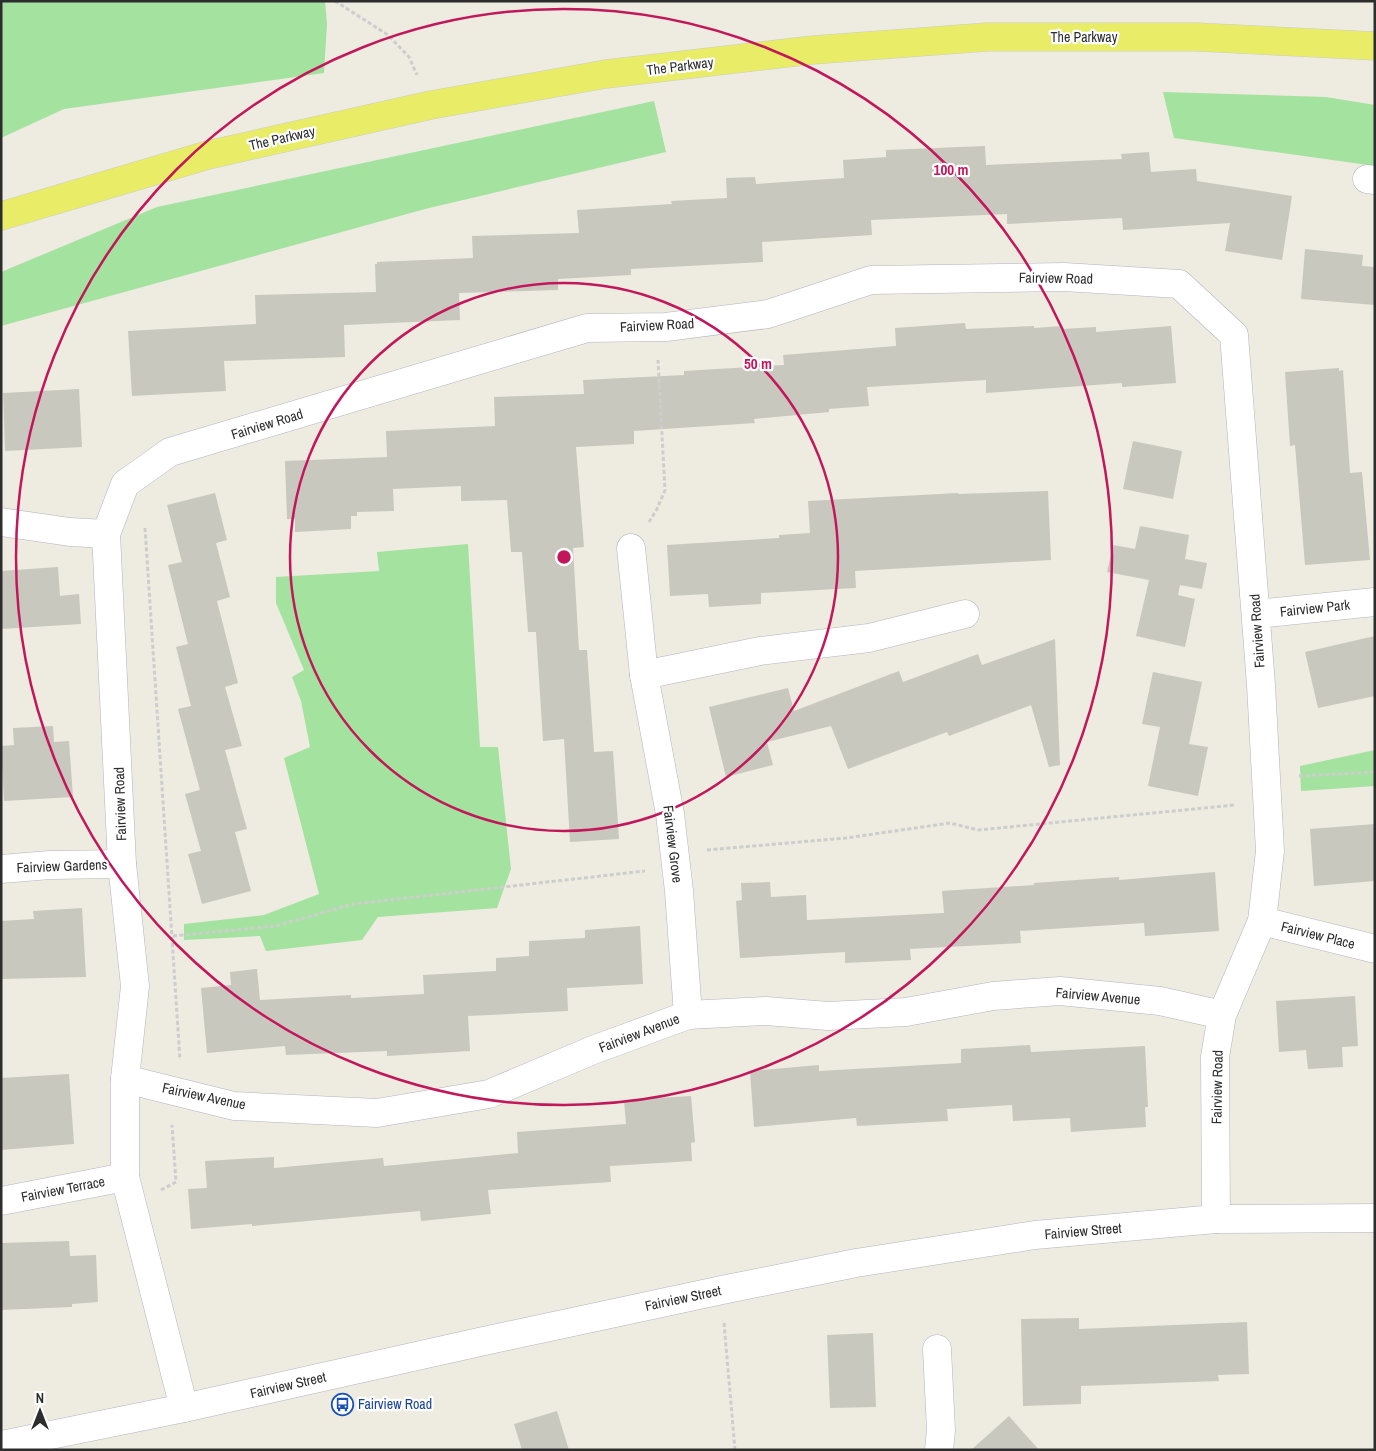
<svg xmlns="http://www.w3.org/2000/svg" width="1376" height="1451" font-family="'Archivo Narrow',sans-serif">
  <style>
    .green { fill: #a4e29f }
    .building { fill: #c9c8bf }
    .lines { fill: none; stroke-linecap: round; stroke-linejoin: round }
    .minor-casing { stroke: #b4b3bf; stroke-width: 29 }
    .tertiary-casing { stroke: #b4b3bf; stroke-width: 29 }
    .primary-casing { stroke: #cdcdcd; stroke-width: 29 }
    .path { stroke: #cdcdcd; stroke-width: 3; stroke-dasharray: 4 2.5; stroke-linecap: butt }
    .minor { stroke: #fff; stroke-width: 28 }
    .tertiary { stroke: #fff; stroke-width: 28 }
    .primary { stroke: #e9ec66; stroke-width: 28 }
    .ring { fill: none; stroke: #c2185b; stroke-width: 2.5 }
    .labels { text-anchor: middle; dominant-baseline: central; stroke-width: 4.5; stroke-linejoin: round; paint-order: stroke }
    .street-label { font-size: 14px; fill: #2d2d2d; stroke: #fff }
    .transit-label { font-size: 14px; fill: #164399; stroke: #fff; text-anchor: start }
    .centre { fill: #c2185b; stroke: #fff; stroke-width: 2.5 }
    .ring-label { font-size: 15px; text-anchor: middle; font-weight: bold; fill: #c2185b; stroke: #fff; stroke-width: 4.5; stroke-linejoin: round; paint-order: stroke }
  </style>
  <rect width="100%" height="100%" fill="#eeebe0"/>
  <!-- green -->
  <g class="green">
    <path d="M1 1H325L327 24 324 73 64 109 1 138Z"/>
    <path d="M1163 92 1326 97 1375 105V166L1174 138Z"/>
    <path d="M654 101 666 152 425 209 1 326V272L157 207Z"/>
    <path d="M468 544 480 747H498L511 869 497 908 378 917 362 940 266 951 260 936 184 940V924L264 915 319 894 284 758 310 747 301 701 292 677 304 670 276 603V577L379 571 377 552Z"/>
    <path d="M1375 750V786L1301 791 1300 766Z"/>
  </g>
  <!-- building -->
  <g class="building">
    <path d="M985 146 986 165 1122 159 1121 154 1149 152 1151 172 1196 169 1197 181 1292 196 1282 260 1225 251 1230 223 1123 230 1122 218 1007 224V214L871 220 872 235 762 242 763 262 631 269V275L558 279V290L459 293 460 320 344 325 345 357 224 361 226 391 132 396 128 331 256 324 255 295 376 292 375 264H377V262L473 258 472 236 579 233 577 210 672 204 671 201 727 198 726 178 755 177 756 184 844 178 843 160 886 157V150Z"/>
    <path d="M1305 249 1363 255 1362 266 1375 267V305L1301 299Z"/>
    <path d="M965 323 966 329 1034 326V328L1062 326V329L1096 327V332L1171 326 1176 383 1122 387V383L986 393V380L867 387 869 406 829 409V412L754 419 755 423 634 431V444L576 447 584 547 573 548 579 650H587L594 752 613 751 619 839 570 842 564 739 543 741 536 632H528L522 552H511L507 500 461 501V486L393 489 394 511 357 512V516H351V529L295 532V519H287L285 461 387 457 386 431 495 426 494 397 584 394 583 380 684 375V371L784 365 783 355 896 346 895 328Z"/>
    <path d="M1339 368V371L1343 370 1350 473 1362 472 1370 560 1305 565 1295 445 1290 446 1285 372Z"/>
    <path d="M79 389 82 447 5 451 3 393Z"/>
    <path d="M1133 441 1182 451 1173 499 1123 489Z"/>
    <path d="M1048 491 1051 560 855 571 856 588 761 593V604L709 607 708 594 670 596 667 545 779 538V535L810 533 808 501 958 493V494Z"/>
    <path d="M215 493 227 540 216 543 230 597 217 601 238 683 225 687 242 746 225 750 247 829 235 832 251 891 202 904 188 854 201 851 185 794 200 790 178 709 191 706 176 647 188 644 168 565 182 562 167 505Z"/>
    <path d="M1140 526 1189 535 1185 559 1207 563 1202 589 1180 585 1178 595 1195 599 1185 647 1136 636 1149 580 1107 572 1113 545 1135 549Z"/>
    <path d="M58 567 60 596 79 594 81 624 1 629V571Z"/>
    <path d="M1375 636V696L1318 708 1305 652Z"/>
    <path d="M1055 639 1060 765 1049 767 1031 705 949 736 947 732 848 769 831 726 767 742 773 765 726 777 709 707 788 688 794 711 899 671 903 682 978 654 982 665Z"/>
    <path d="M1153 672 1202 682 1189 744 1208 747 1198 796 1148 786 1160 727 1142 724Z"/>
    <path d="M53 726 54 742 69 741 73 797 4 801 1 746 14 745 13 728Z"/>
    <path d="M1375 824V881L1314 886 1310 829Z"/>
    <path d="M1215 872 1219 931 1145 936 1144 923 1020 931 1021 943 910 949 911 960 845 963V952L740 958 736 901 742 900 741 883 770 882 771 897 806 895 807 920 944 913 942 891 1034 885V883L1119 877V880Z"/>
    <path d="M82 908 86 977 1 979V921L34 919 33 911Z"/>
    <path d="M640 926 643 984 567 988 568 1011 468 1016 470 1051 387 1056V1051L286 1055 285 1046 207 1053 201 988 231 985 230 972 257 969 260 1000 351 995V998L424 994 423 975 496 971V958L529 956V941L585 938V930Z"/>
    <path d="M1355 996 1358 1046 1342 1047 1343 1067 1308 1069 1306 1050 1279 1052 1276 1001Z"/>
    <path d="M1030 1045 1031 1052 1145 1046 1148 1107H1145L1146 1127 1071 1132 1070 1118 1013 1121 1012 1105 947 1109 948 1121 857 1126 856 1118 754 1127 750 1071 819 1065V1071L961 1063V1049Z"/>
    <path d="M69 1074 74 1144 1 1150V1078Z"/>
    <path d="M691 1096 695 1142 691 1143 692 1161 610 1166 611 1182 488 1190 491 1214 421 1221 420 1211 252 1226V1224L191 1229 188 1189 207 1188 205 1161 274 1157V1168L383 1158 384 1166 518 1153 517 1132 626 1124 624 1100Z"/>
    <path d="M69 1241 70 1256 96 1255 98 1302 72 1304V1307L1 1310V1243Z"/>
    <path d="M1079 1318V1329L1247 1322 1249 1374 1218 1375 1219 1381 1081 1386V1404L1023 1406 1021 1319Z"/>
    <path d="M873 1333 876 1407 830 1408 827 1335Z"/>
    <path d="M557 1411 569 1450H522L514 1424Z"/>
    <path d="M1009 1416 1039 1450H971Z"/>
  </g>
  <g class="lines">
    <defs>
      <g id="minor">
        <path d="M1367 179 1375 180"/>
        <path d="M1 522 70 532 106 534"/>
        <path d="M631 548 644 675 670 814 679 891 688 1015"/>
        <path d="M1256 614 1375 602"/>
        <path d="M644 675 760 651 869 638 965 614"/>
        <path d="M1 869 50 865 122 864"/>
        <path d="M1262 921 1375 949"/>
        <path d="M125 1079 234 1106 377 1113 489 1094 593 1050 688 1015 766 1011 828 1016 906 1012 993 996 1060 991 1160 1001 1222 1015"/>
        <path d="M1 1201 125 1177"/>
        <path d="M937 1349 941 1430 939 1450"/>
        <path d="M184 1408 125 1177V1079L135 986 122 864 106 534 125 484 170 452 587 328 666 327 768 314 871 280 1064 277 1179 284 1234 335 1261 685 1270 851 1262 921 1222 1015 1215 1057 1216 1219"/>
      </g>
      <path id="tertiary" d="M1 1445 184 1408 484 1341 722 1290 856 1263 1035 1235 1216 1219 1375 1218"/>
      <path id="primary" d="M1 216 208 155 431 105 606 74 813 50 987 37H1197L1375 46"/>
    </defs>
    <!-- minor casing -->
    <use href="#minor" class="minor-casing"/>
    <!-- tertiary casing -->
    <use href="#tertiary" class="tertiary-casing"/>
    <!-- primary casing -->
    <use href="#primary" class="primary-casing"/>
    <!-- path -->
    <g class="path">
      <path d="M335 1 388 35 409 57 417 75"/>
      <path d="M649 522 657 509 665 490 658 360"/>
      <path d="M145 528 180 1060"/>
      <path d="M1299 776 1375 772"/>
      <path d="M707 850 846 838 950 823 978 830 1235 805"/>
      <path d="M173 936 276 926 353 904 645 871"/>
      <path d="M161 1190 176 1182 172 1125"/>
      <path d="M724 1323 735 1450"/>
    </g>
    <!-- minor -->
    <use href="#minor" class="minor"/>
    <!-- tertiary -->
    <use href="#tertiary" class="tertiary"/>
    <!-- primary -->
    <use href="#primary" class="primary"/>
  </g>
  <!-- distance rings -->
  <g class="ring">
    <circle cx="564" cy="557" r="274"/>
    <circle cx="564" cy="557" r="548"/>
  </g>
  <!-- icons -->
  <defs>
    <symbol id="bus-ring" viewBox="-11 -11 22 22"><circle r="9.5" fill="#fff" stroke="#1a4fb4" stroke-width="1.5"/><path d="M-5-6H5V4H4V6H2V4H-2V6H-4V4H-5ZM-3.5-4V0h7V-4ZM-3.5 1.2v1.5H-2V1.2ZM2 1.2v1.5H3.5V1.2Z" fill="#1a4fb4"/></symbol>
  </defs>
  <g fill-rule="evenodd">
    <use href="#bus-ring" x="330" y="1392" width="25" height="25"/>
  </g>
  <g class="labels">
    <!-- street labels -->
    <g class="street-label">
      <text x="1084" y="37">The Parkway</text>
      <text transform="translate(680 66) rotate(-7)">The Parkway</text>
      <text transform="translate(282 138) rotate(-13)">The Parkway</text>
      <text transform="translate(1056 278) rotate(1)">Fairview Road</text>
      <text transform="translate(657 325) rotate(-3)">Fairview Road</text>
      <text transform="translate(267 424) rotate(-17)">Fairview Road</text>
      <text transform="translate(1315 608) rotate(-6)">Fairview Park</text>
      <text transform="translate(1257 631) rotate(-94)">Fairview Road</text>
      <text transform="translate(120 804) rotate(-92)">Fairview Road</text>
      <text transform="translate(673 844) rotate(83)">Fairview Grove</text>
      <text transform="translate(62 866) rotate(-2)">Fairview Gardens</text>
      <text transform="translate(1318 935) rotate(14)">Fairview Place</text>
      <text transform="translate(1098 996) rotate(5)">Fairview Avenue</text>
      <text transform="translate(639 1033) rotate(-21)">Fairview Avenue</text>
      <text transform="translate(1217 1087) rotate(-89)">Fairview Road</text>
      <text transform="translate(204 1096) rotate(12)">Fairview Avenue</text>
      <text transform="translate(63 1189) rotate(-11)">Fairview Terrace</text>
      <text transform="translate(1083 1231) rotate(-5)">Fairview Street</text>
      <text transform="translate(683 1298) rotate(-12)">Fairview Street</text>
      <text transform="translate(288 1385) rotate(-13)">Fairview Street</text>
    </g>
    <!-- transit labels -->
    <g class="transit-label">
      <text x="358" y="1404">Fairview Road</text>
    </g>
  </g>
  <circle cx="564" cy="557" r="8" class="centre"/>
  <g class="ring-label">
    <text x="951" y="175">100 m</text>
    <text x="758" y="369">50 m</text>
  </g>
  <!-- border -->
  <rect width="1376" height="1451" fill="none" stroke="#2d2d2d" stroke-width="5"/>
  <!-- north arrow -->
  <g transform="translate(40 1411)" stroke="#ffffff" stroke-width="4" paint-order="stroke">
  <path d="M0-4L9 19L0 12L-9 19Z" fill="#2d2d2d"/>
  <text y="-8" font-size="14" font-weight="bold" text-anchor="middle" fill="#2d2d2d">N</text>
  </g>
</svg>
